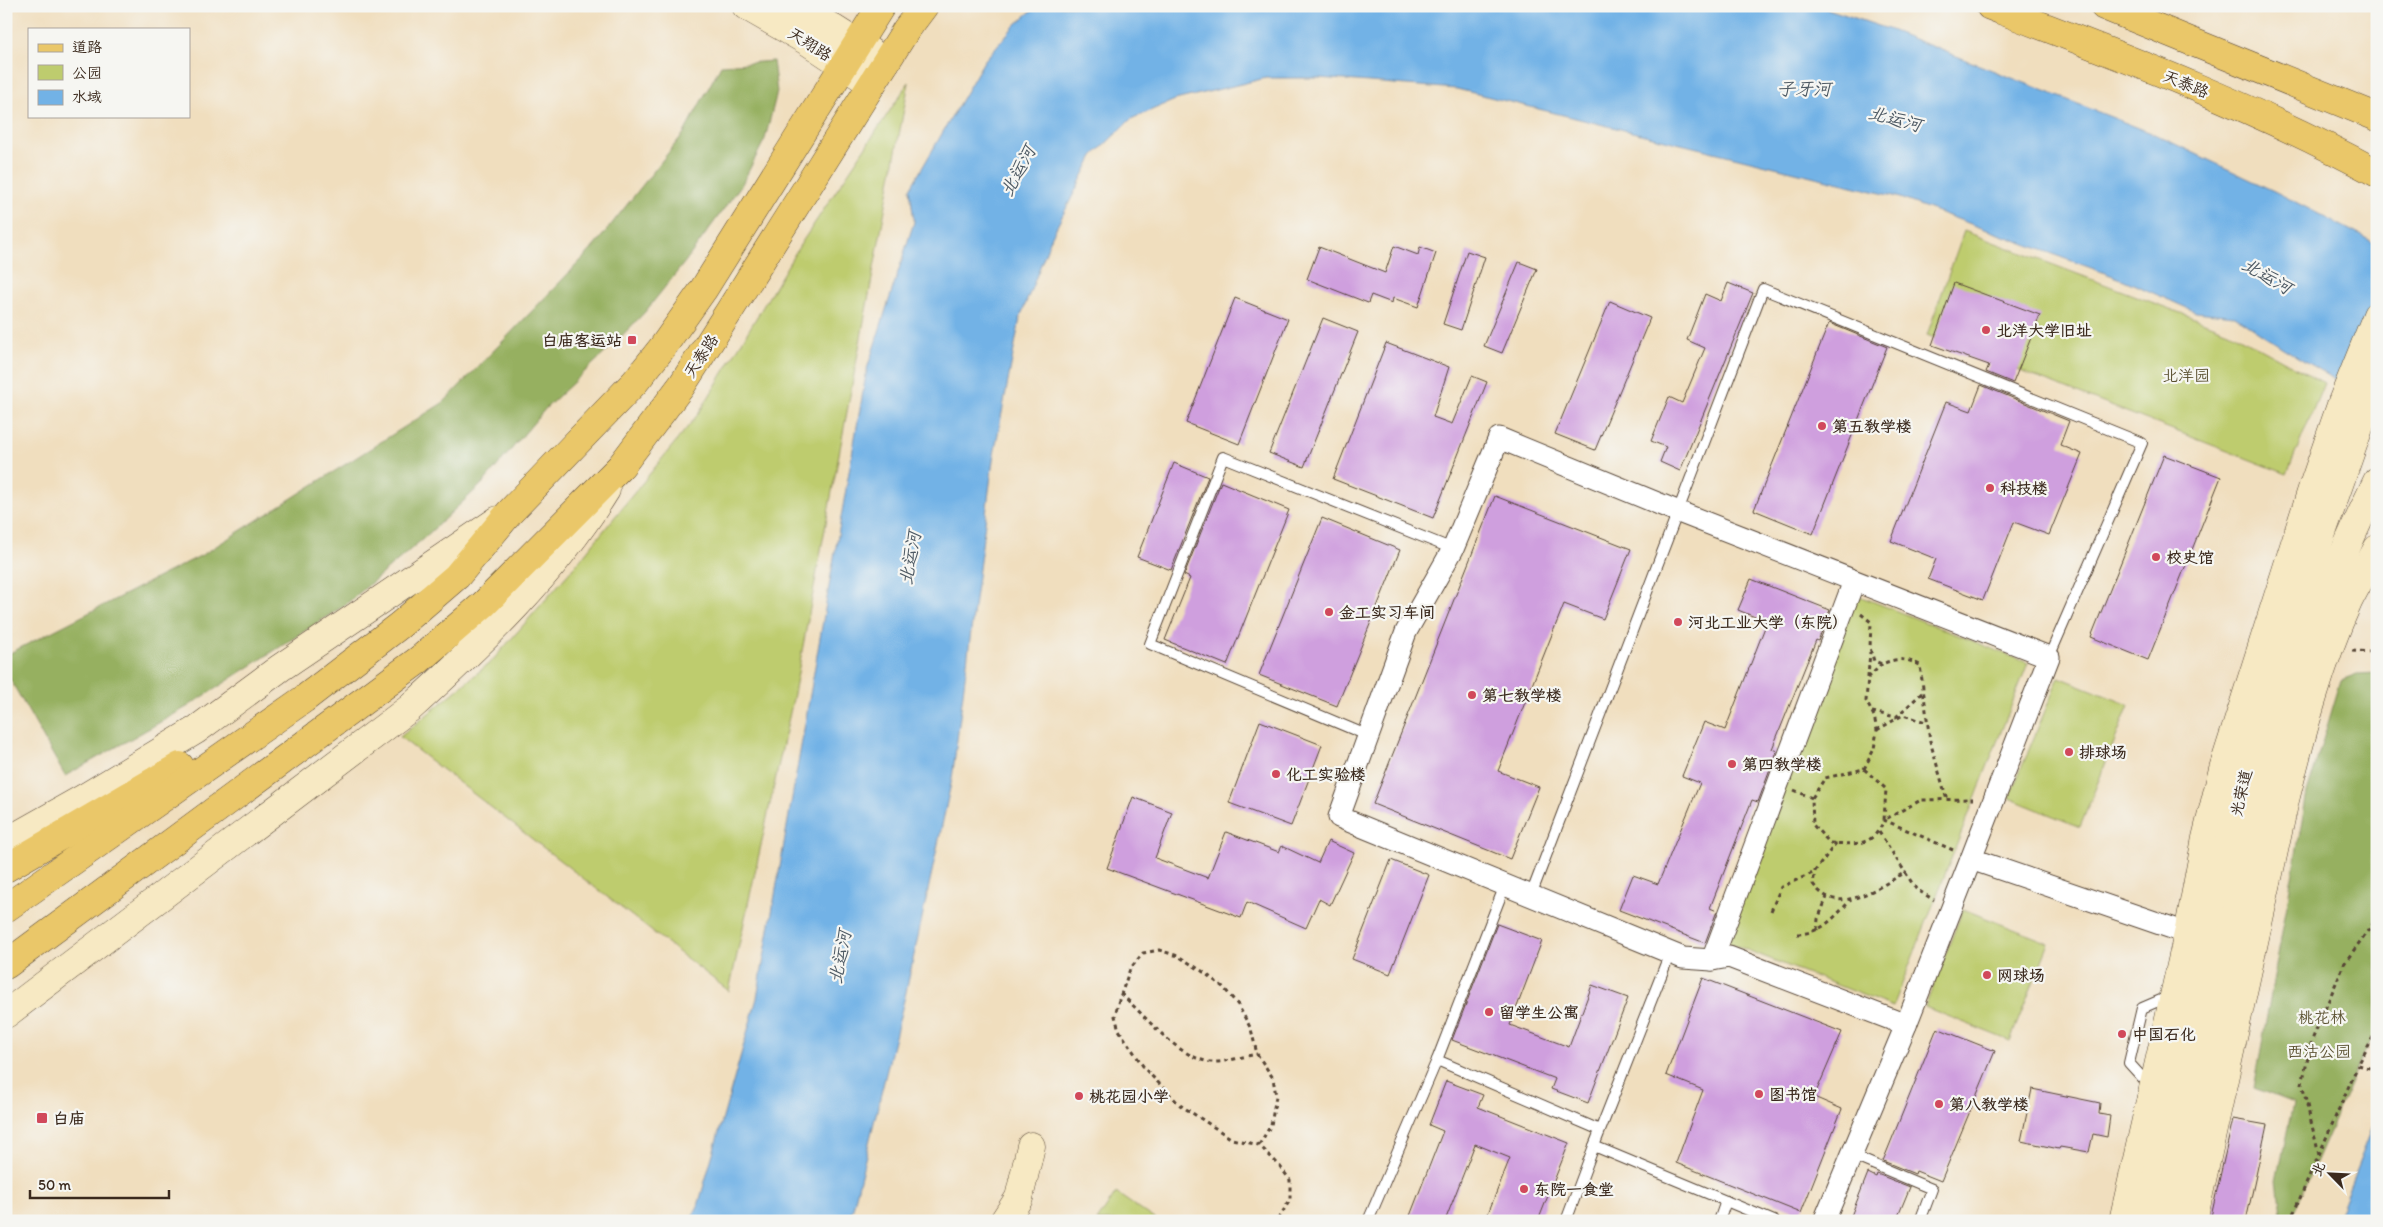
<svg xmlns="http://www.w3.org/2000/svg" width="2383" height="1227" font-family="Itim,'LXGW WenKai TC',sans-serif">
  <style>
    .green { fill: #becc6e; stroke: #7c7b46 }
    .forest { fill: #96b061; stroke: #686d40 }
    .water { fill: #72b2e6; stroke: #566e82 }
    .building { fill: #cf9fde }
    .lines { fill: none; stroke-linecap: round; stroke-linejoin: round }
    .lane-casing { stroke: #564536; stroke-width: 12 }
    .street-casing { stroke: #564536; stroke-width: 23 }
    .secondary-casing { stroke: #564536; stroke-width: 29 }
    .primary-casing { stroke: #564536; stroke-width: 29 }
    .path { stroke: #564536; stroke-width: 3; stroke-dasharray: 4 4; stroke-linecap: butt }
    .lane { stroke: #fff; stroke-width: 10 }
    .street { stroke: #fff; stroke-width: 21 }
    .secondary { stroke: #f7e9c3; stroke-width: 28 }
    .primary { stroke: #eac769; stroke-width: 28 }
    .poi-dot { fill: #d1495b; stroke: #f6f6f2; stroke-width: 2 }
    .labels { text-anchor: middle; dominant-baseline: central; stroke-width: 4.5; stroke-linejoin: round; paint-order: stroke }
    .street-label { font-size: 16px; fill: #3b2a1e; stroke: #f6f6f2 }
    .poi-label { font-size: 16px; font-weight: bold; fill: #3b2a1e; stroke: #f6f6f2; text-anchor: start }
    .park-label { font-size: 16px; fill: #5c5232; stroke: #f6f6f2 }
    .water-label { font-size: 18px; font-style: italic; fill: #4e5a64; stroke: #f6f6f2 }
  </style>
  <rect width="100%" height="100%" fill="#f6f6f2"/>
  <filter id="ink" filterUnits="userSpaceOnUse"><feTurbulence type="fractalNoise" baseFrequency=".02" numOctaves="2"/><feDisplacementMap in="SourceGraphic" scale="10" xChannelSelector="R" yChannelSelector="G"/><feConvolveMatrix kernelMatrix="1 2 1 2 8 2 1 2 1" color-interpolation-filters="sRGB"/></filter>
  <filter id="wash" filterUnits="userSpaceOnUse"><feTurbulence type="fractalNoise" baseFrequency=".0096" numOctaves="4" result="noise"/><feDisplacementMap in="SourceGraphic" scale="20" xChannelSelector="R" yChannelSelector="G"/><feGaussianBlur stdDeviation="1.12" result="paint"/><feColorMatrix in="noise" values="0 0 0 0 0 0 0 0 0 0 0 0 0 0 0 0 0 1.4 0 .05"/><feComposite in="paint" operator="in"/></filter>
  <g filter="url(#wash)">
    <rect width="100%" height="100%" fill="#f0debe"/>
    <!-- green -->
    <g class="green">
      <path d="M909 82 793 699 729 991 400 737 492 661 575 566 699 413 800 245Z"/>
      <path d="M1964 231 2228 331 2324 383 2287 474 1927 335Z"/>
      <path d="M1854 594 2028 663 1893 1007 1719 939Z"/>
      <path d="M2059 677 2129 705 2080 827 2009 798Z"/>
      <path d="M1963 909 2049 943 2010 1041 1925 1007Z"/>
      <path d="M1116 1193 1157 1221H1097Z"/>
    </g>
    <!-- forest -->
    <g class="forest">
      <path d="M773 61 777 92 765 139 742 184 685 262 645 312 610 348 546 408 483 483 424 538 345 605 187 707 65 776 6 672V655L202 555 444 402 591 250 684 133 721 65Z"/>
      <path d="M2377 673V1030L2358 1065 2290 1221H2282L2277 1180 2293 1103 2254 1088 2307 793 2341 680 2357 674Z"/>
    </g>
    <!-- water -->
    <g class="water">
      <path d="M1037 6H1819L1888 29 2154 134 2276 192 2377 244V405L2283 348 2235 316 2196 312 2124 280 1897 197 1457 89 1319 78H1266L1175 100 1131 119 1093 156 1052 236 1020 318 993 460 952 779 906 992 853 1208 848 1221H690L698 1206 757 998 867 369 914 222 910 189 984 61 1015 25Z"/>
      <path d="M2377 1116V1221H2336L2374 1124Z"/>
    </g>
    <g id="blocks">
      <!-- building -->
      <g class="building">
        <path d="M1394 246 1418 255 1420 247 1436 253 1418 307 1393 298 1392 303 1371 295 1368 303 1307 279 1319 247 1385 273Z"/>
        <path d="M1467 251 1485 257 1461 330 1443 324Z"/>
        <path d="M1519 262 1537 269 1502 353 1484 346Z"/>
        <path d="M1728 283 1753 293 1680 471 1660 462 1666 447 1651 441 1669 397 1682 403 1705 348 1687 340 1705 294 1721 301Z"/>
        <path d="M1954 283 2040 315 2013 383 1986 372 1989 365 1932 345Z"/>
        <path d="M1235 298 1288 319 1239 444 1186 423Z"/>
        <path d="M1610 301 1650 318 1595 450 1555 434Z"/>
        <path d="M1323 318 1358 332 1304 467 1269 453Z"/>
        <path d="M1829 323 1887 347 1813 534 1754 510Z"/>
        <path d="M1386 343 1449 367 1433 417 1452 424 1472 376 1487 382 1433 518 1333 479Z"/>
        <path d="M1981 385 2069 421 2060 445 2082 454 2049 535 2014 522 1983 600 1928 579 1936 559 1891 541 1946 402 1971 411Z"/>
        <path d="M2164 455 2221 477 2148 660 2091 637Z"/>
        <path d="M1174 463 1208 477 1171 570 1137 557Z"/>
        <path d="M1221 482 1289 510 1227 665 1165 640 1190 578 1184 575Z"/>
        <path d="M1495 496 1631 549 1603 619 1564 604 1498 771 1539 787 1510 859 1373 804Z"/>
        <path d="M1322 518 1400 550 1337 706 1259 675Z"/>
        <path d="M1751 579 1830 610 1818 641 1816 640 1772 749 1777 751 1758 802 1752 800 1710 908 1717 911 1705 943 1619 910 1633 875 1658 884 1700 783 1682 776 1704 722 1725 730 1767 622 1738 610Z"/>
        <path d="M1260 721 1322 745 1291 826 1229 803Z"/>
        <path d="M1133 797 1172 812 1155 858 1208 878 1226 832 1279 852 1282 846 1318 863 1328 841 1354 853 1330 905 1319 899 1306 928 1247 902 1241 918 1107 868Z"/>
        <path d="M1391 860 1429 875 1390 974 1352 959Z"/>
        <path d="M1497 924 1542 941 1510 1025 1569 1047 1592 985 1628 998 1588 1103 1551 1089 1555 1079 1452 1040Z"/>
        <path d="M1703 978 1842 1032 1814 1097 1842 1109 1801 1213 1676 1163 1703 1090 1666 1075Z"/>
        <path d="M1937 1028 1995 1051 1941 1181 1916 1171 1915 1174 1883 1161Z"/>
        <path d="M1446 1081 1483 1095 1478 1107 1569 1143 1538 1221H1485L1510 1158 1475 1144 1445 1221H1408L1443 1131 1429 1125Z"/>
        <path d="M2032 1089 2100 1103 2099 1114 2110 1116 2107 1137 2093 1134 2089 1152 2060 1147 2059 1149 2021 1141Z"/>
        <path d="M2233 1119 2267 1125 2246 1221H2210Z"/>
        <path d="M1868 1173 1876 1177 1877 1174 1910 1187 1896 1221H1849Z"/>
      </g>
    </g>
  </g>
  <g filter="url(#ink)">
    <use href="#blocks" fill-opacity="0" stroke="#564536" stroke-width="1"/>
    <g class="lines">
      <defs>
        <g id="lane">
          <path d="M1369 736 1150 644 1223 457 1453 549"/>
          <path d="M1505 885 1437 1060 1600 1130"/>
          <path d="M1531 895 1763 289 2142 443 2049 657"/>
          <path d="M1670 953 1594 1146 1774 1221"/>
          <path d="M2150 1086 2129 1063 2142 1008 2170 996"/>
          <path d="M1851 1155 1932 1189 1920 1221"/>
          <path d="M1368 1221 1437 1060"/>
          <path d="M1566 1221 1594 1146"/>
          <path d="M1719 1221 1726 1201"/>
        </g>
        <g id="street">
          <path d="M1712 960 1854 581"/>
          <path d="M1906 1025 1729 957 1712 960 1683 958 1339 817 1406 632 1453 549 1499 438 1679 512 2049 657 1971 859 2201 938"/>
          <path d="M1824 1221 1906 1025 1971 859"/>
        </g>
        <g id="secondary">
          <path d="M746 6 807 41 872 84"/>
          <path d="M798 6 886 62"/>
          <path d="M6 842 84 798 196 730 280 668 498 520"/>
          <path d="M6 1014 410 708C483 642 554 574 606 490"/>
          <path d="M1004 1221 1019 1198 1031 1146"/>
          <path d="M2123 1221 2188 934 2206 838 2223 769 2314 483 2342 402 2377 315"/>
          <path d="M2147 1221 2231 832 2259 719 2274 669 2377 377"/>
          <path d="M2173 1221C2191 1126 2211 1031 2231 937 2244 880 2255 823 2269 767 2294 668 2333 572 2377 481"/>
          <path d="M2193 1221 2285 800C2302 733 2320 663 2349 600 2358 582 2368 566 2377 549"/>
        </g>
        <g id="primary">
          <path d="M1990 6C2121 56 2254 106 2377 173"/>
          <path d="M2104 6 2377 117"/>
          <path d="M6 868 180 766"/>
          <path d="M6 908 304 699 400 625 457 576 510 512 635 382 662 348 703 290 881 6"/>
          <path d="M6 965 420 659 484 604 621 466 682 385 730 310 906 30 924 6"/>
        </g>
      </defs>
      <!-- lane casing -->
      <use href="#lane" class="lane-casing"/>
      <!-- street casing -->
      <use href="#street" class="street-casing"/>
      <!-- secondary casing -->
      <use href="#secondary" class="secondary-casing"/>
      <!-- primary casing -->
      <use href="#primary" class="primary-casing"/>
      <!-- path -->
      <g class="path">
        <path d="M1861 614 1871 622 1870 648 1874 661 1882 664C1897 658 1905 658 1920 665L1930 741 1947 800"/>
        <path d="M2352 651 2377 652"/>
        <path d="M1868 678 1882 664"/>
        <path d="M1872 712 1896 717 1923 692"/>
        <path d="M1877 730 1903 715 1926 722"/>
        <path d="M1864 769 1874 749 1877 730 1874 716 1866 701 1870 652"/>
        <path d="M1794 790 1812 798"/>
        <path d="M1879 832 1916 889 1934 900"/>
        <path d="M1836 843 1815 871 1813 884C1838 919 1878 887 1906 872"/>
        <path d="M1953 850 1884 820C1872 848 1856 844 1830 843L1813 825 1812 798 1825 778 1864 769 1886 789 1884 820 1921 800 1973 799"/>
        <path d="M1771 911 1781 887 1815 872"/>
        <path d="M1817 930 1818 919 1827 897"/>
        <path d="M1797 934C1823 933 1833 918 1851 900"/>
        <path d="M1121 994C1145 1015 1177 1058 1211 1062 1225 1063 1243 1056 1257 1054"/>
        <path d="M2377 1030 2358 1065 2377 1070"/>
        <path d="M1259 1145 1271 1125 1276 1096 1273 1078 1257 1054 1251 1029 1238 1005 1223 987 1202 971 1178 956 1159 950 1143 953 1130 969 1118 1003 1115 1016 1119 1030 1145 1069 1180 1105 1232 1139 1259 1145 1279 1165 1290 1180V1200L1277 1221"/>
        <path d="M2319 1155 2302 1084 2312 1040 2344 964 2377 918"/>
        <path d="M2290 1221 2358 1065"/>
      </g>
      <!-- lane -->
      <use href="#lane" class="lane"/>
      <!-- street -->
      <use href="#street" class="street"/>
      <!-- secondary -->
      <use href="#secondary" class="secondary"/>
      <!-- primary -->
      <use href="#primary" class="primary"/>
    </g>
  </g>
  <!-- markers -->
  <g class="poi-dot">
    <circle cx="1986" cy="330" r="5"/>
    <rect x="627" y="335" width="10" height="10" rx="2.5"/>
    <circle cx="1822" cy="426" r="5"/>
    <circle cx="1990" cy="488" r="5"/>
    <circle cx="2156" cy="557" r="5"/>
    <circle cx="1329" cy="612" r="5"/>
    <circle cx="1678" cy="622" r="5"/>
    <circle cx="1472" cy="695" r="5"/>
    <circle cx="2069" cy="752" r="5"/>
    <circle cx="1732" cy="764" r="5"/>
    <circle cx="1276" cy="774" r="5"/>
    <circle cx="1987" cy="975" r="5"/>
    <circle cx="1489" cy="1012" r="5"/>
    <circle cx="2122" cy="1034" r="5"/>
    <circle cx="1759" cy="1094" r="5"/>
    <circle cx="1079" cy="1096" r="5"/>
    <circle cx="1939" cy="1104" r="5"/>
    <rect x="36" y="1112" width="12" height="12" rx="2.5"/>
    <circle cx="1524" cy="1189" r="5"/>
  </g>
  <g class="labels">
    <!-- street labels -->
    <g class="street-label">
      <text transform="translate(810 44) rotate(32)">天翔路</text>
      <text transform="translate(2186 84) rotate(22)">天泰路</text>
      <text transform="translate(701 356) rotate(-57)">天泰路</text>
      <text transform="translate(2241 793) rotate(-77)">光荣道</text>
    </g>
    <!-- poi labels -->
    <g class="poi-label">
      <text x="1996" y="330">北洋大学旧址</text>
      <text x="622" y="340" text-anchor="end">白庙客运站</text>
      <text x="1832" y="426">第五教学楼</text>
      <text x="2000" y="488">科技楼</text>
      <text x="2166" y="557">校史馆</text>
      <text x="1339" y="612">金工实习车间</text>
      <text x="1688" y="622">河北工业大学（东院）</text>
      <text x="1482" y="695">第七教学楼</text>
      <text x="2079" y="752">排球场</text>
      <text x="1742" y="764">第四教学楼</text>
      <text x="1286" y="774">化工实验楼</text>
      <text x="1997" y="975">网球场</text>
      <text x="1499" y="1012">留学生公寓</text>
      <text x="2132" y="1034">中国石化</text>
      <text x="1769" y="1094">图书馆</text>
      <text x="1089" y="1096">桃花园小学</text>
      <text x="1949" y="1104">第八教学楼</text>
      <text x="53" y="1118">白庙</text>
      <text x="1534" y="1189">东院一食堂</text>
    </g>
    <!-- park labels -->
    <g class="park-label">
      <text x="2186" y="375">北洋园</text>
      <text x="2322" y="1017">桃花林</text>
      <text x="2319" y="1051">西沽公园</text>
    </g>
    <!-- water labels -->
    <g class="water-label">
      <text x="1804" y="89">子牙河</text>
      <text transform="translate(1895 119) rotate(15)">北运河</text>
      <text transform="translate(1018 171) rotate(-62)">北运河</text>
      <text transform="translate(2267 276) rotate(30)">北运河</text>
      <text transform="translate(910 558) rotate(-80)">北运河</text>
      <text transform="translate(840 957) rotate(-79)">北运河</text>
    </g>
  </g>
  <!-- margin -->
  <rect width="2383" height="1227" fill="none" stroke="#f6f6f2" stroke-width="25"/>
  <!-- legend -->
  <rect x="28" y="28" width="162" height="90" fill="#f6f6f2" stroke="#aba49d"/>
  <rect x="38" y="44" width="25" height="8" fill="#eac769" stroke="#aba49d"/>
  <text x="72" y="52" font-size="15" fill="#3b2a1e">道路</text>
  <rect x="38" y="65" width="25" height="15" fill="#becc6e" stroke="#aba49d"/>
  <text x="72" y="78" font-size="15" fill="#3b2a1e">公园</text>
  <rect x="38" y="90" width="25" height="15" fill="#72b2e6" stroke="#aba49d"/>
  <text x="72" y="102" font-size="15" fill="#3b2a1e">水域</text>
  <!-- north arrow -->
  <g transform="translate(2330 1174) rotate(294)" stroke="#f6f6f2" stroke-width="4" paint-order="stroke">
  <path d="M0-4L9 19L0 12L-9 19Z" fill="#3b2a1e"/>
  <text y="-8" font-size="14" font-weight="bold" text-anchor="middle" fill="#3b2a1e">北</text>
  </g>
  <!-- scale -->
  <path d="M30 1190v8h139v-8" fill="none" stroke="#3b2a1e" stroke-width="2.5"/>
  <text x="38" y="1190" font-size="15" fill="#3b2a1e" stroke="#f6f6f2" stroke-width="4" paint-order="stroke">50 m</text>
</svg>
